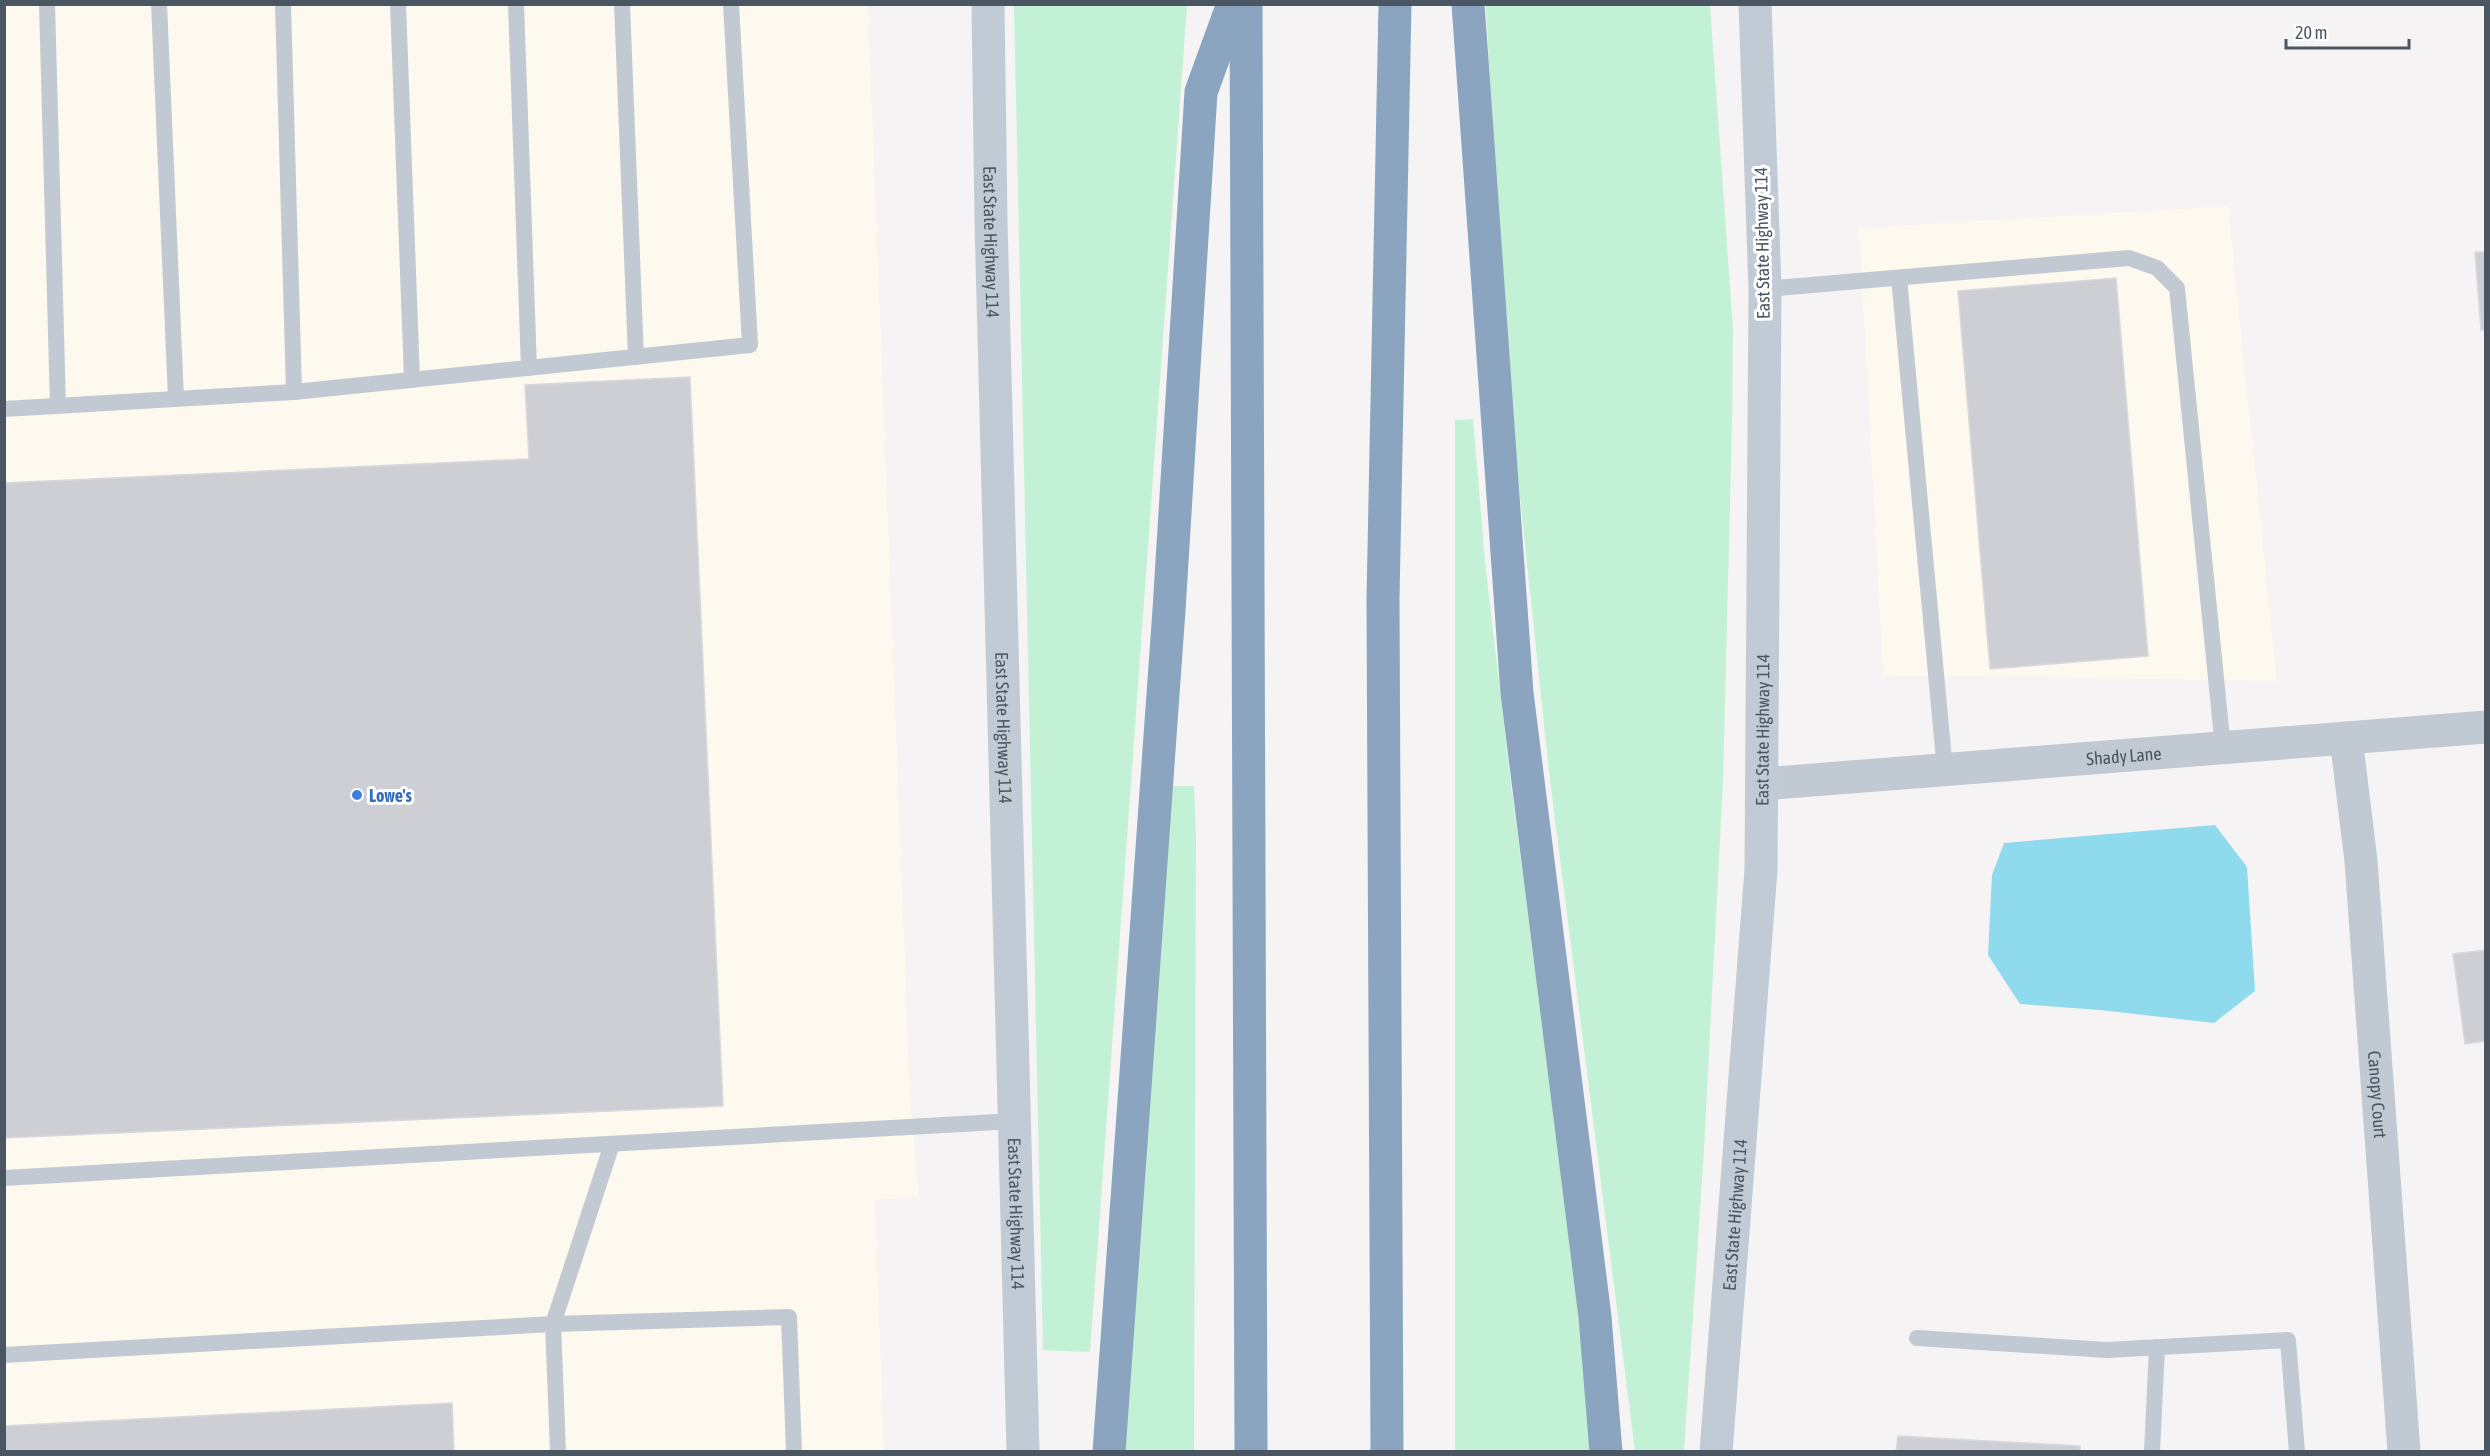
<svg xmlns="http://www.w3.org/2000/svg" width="2490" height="1456" font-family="'Asap Condensed',sans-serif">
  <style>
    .commercial { fill: #fdf9ef }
    .green { fill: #c3f1d5 }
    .water { fill: #90daee }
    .building { fill: #cdcfd5; stroke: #d7d9de; stroke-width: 1.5 }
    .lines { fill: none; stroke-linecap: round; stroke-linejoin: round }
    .service { stroke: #c1cad2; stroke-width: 16 }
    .minor { stroke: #c1cad2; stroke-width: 33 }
    .secondary { stroke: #c1cbd6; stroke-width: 33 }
    .motorway { stroke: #8ba5c1; stroke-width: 33 }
    .shop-dot { fill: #3f7fe0; stroke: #fff; stroke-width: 2 }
    .labels { text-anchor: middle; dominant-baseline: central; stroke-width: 6; stroke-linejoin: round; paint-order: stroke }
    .street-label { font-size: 18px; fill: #4a5661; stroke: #fff }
    .shop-label { font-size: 18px; font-weight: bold; fill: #366cbe; stroke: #fff; text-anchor: start }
  </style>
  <rect width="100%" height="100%" fill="#f5f3f3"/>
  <!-- commercial -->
  <g class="commercial">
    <path d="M5 5H868L910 1091 919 1197 875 1200 884 1451 5 1452Z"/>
    <path d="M2228 206 2277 681 1883 675 1859 228Z"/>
  </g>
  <!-- green -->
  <g class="green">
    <path d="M1014 5H1187L1090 1352 1043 1350Z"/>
    <path d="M1486 5H1710L1733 330 1732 424 1723 781 1704 1149 1684 1451H1635L1549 772 1503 334Z"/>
    <path d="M1473 419 1485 562 1511 785 1598 1451H1455V420Z"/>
    <path d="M1172 786H1194L1196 836 1194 1451 1122 1452Z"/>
  </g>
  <!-- water -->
  <path class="water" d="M2215 825 2247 867 2255 991 2214 1023 2100 1010 2020 1004 1988 955 1992 875 2004 843Z"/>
  <!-- building -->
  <g class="building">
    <path d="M2475 252H2486V330H2481Z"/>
    <path d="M2116 278 2148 656 1990 669 1958 291Z"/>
    <path d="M690 377 723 1106 4 1138V483L529 459 525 385Z"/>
    <path d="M2486 950V1041L2465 1044 2453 954Z"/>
    <path d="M452 1403 454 1452H4V1426Z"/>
    <path d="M1898 1436 2080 1446V1452H1896Z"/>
  </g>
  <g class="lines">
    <!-- service -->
    <g class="service">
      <path d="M47 4 58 406"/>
      <path d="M159 4 176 399"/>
      <path d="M398 4 412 380"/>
      <path d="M516 4 529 368"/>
      <path d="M622 4 636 357"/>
      <path d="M1899 278 1945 770"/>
      <path d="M1765 289 2129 258 2157 268 2177 288 2223 748"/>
      <path d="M294 392 750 345 731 4"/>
      <path d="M4 409 294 392 283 4"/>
      <path d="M4 1178 1015 1121"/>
      <path d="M1917 1338 2107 1350 2288 1340 2297 1452"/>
      <path d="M4 1355 553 1324 789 1317 794 1452"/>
      <path d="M558 1452 553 1324 612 1144"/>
      <path d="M2152 1452 2157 1347"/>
    </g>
    <!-- minor -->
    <g class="minor">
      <path id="s1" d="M2346 738 2361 861 2404 1452"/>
      <path id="s2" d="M1762 784 2486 727"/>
    </g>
    <!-- secondary -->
    <g class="secondary">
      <path id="s3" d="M988 4 991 221 1023 1452"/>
      <path id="s4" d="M1716 1452 1761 870 1765 289 1755 4"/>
    </g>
    <!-- motorway -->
    <g class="motorway">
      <path d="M1246 4 1251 1452"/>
      <path d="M1468 4 1517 693 1595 1317 1606 1452"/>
      <path d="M1109 1452 1169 610 1201 92 1233 4"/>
      <path d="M1387 1452 1383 599 1395 4"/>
    </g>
  </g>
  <!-- markers -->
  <circle class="shop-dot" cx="357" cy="795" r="6"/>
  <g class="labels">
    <!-- street labels -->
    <g class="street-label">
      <text stroke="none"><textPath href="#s3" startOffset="238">East State Highway 114</textPath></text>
      <text transform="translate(1762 243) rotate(-91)">East State Highway 114</text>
      <text stroke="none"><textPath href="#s3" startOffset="724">East State Highway 114</textPath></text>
      <text stroke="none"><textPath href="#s4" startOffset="724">East State Highway 114</textPath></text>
      <text stroke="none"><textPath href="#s2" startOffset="363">Shady Lane</textPath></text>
      <text stroke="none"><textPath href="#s1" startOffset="358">Canopy Court</textPath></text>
      <text stroke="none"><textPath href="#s3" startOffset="1210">East State Highway 114</textPath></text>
      <text stroke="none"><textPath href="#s4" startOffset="238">East State Highway 114</textPath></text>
    </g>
    <!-- shop labels -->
    <g class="shop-label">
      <text x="369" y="795">Lowe's</text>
    </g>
  </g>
  <!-- border -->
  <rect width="2490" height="1456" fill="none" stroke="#4a5661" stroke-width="12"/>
  <!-- scale -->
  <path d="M2286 39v9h123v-9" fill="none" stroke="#4a5661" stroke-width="3"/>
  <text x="2295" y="39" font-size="18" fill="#4a5661" stroke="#ffffff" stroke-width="4.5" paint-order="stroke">20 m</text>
</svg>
